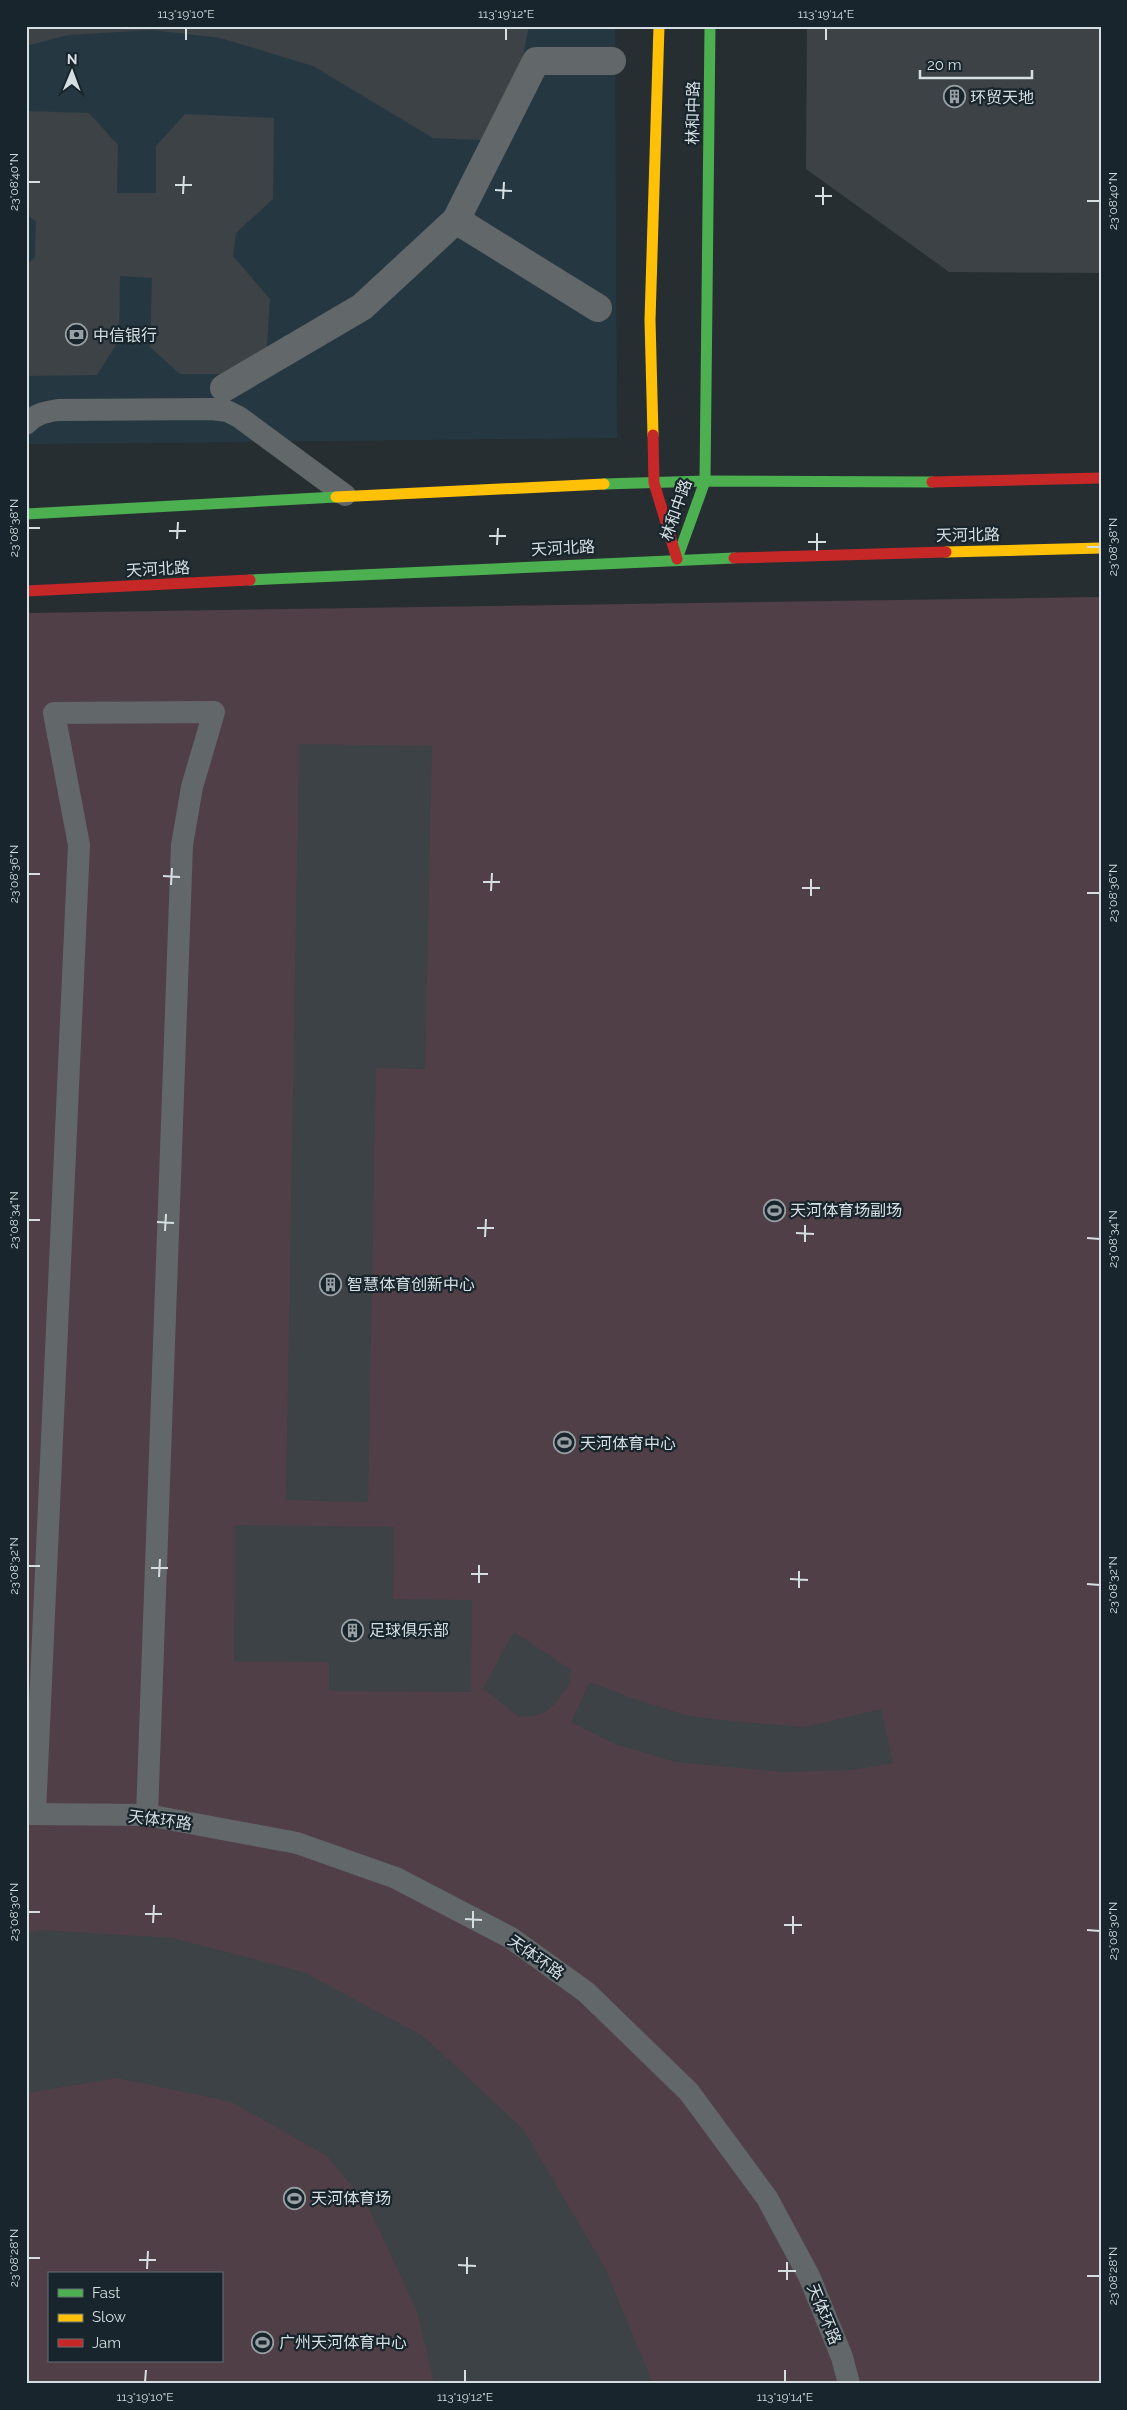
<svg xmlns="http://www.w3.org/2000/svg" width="1127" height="2410" font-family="Raleway,'Noto Sans SC',sans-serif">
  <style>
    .built { fill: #253842 }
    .green { fill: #503f46; fill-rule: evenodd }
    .building { fill: #3c4246 }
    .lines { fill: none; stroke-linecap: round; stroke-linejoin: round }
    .lane { stroke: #62676a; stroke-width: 22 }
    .street { stroke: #62676a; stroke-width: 28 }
    .fast { stroke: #4caf50; stroke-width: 11 }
    .slow { stroke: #ffc107; stroke-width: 11 }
    .jam { stroke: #c62828; stroke-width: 11 }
    .ticks { fill: none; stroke: #d5dee2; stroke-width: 2 }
    .labels { text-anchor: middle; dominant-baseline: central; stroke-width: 4.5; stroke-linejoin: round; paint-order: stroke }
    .poi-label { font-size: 16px; fill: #d5dee2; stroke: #18252c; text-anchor: start }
    .street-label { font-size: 16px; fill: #d5dee2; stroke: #18252c }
    .neatline { fill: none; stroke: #d5dee2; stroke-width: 2 }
    .ticks-label { font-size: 12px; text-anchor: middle; fill: #d5dee2 }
  </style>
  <rect width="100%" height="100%" fill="#262e32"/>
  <!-- built -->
  <path class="built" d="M26 26H615L617 438 26 444Z"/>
  <!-- green -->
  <path class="green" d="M1101 597V2384H26V613ZM49 2274H221V2361H49Z"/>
  <!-- building -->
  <g class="building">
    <path d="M26 26H529L506 141 433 138 313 66 220 38 152 30 68 35 26 46Z"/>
    <path d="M807 26H1101V273L949 272 806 169Z"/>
    <path d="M26 111 89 113 118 145 117 193H156V146L185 114 274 118 273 199 236 233 233 256 270 299 265 374H180L150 347 152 278 120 276 119 340 97 375 26 376V265L35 257 36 222 26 213Z"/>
    <path d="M299 744 432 746 425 1069 376 1068 368 1502 286 1500Z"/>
    <path d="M235 1525 394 1527 393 1599 472 1600 471 1692 329 1691V1662L234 1661Z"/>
    <path d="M514 1632 571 1670 570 1683 554 1705 540 1715 519 1717 483 1688Z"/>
    <path d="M590 1682 637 1700 689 1716 741 1722 805 1727 881 1709 893 1763 852 1770 782 1772 676 1762 615 1744 571 1722Z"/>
    <path d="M40 1930 172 1938 303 1972 423 2036 523 2129 605 2268 653 2384H434L417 2311 368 2206 327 2156 232 2102 117 2078 26 2093V1933Z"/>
  </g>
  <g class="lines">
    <!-- lane -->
    <g class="lane">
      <path d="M26 424C35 414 45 412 58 410L212 409 227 411 239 417 345 495"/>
      <path d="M35 1813 79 845 54 713 214 712 192 787 182 845 147 1815"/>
      <path d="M26 1814 147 1815 297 1843 396 1878 511 1938 586 1992 689 2092 767 2198 809 2276 842 2357 849 2384"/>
    </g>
    <!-- street -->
    <g class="street">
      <path d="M456 220 536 61H612"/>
      <path d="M224 388 362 307 456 220 598 308"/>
    </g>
    <!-- fast -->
    <g class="fast">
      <path d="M604 484 705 481 932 482"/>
      <path d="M26 514 336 497"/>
      <path d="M677 559 705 481 710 26"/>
      <path d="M250 580 734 558"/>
    </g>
    <!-- slow -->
    <g class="slow">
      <path d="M653 435 650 320 659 26"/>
      <path d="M336 497 604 484"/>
      <path d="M946 552 1101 548"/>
    </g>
    <!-- jam -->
    <g class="jam">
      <path d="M653 435 654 483 677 559"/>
      <path d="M932 482 1101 478"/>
      <path d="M734 558 946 552"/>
      <path d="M26 591 250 580"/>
    </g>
  </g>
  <!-- ticks -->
  <path class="ticks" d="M186 40V28M506 40V28M826 40V28M28 182H40M175 185H192M495 190 512 191M183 194 184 176M815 196H832M503 199 504 182M1087 201H1100M823 205V187M28 528H40M169 531H186M489 536H506M177 539 178 522M808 542H826M497 545 498 528M1087 547H1100M817 551V533M28 874H40M163 876 180 877M483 882H500M171 885 172 868M802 888H820M491 891 492 873M1087 893H1100M811 896V879M28 1220H40M157 1222 174 1223M477 1228H494M165 1231 166 1214M796 1233 814 1234M485 1237 486 1219M1087 1238 1100 1239M805 1242V1225M28 1566H40M151 1568H168M471 1574H488M159 1577 160 1559M790 1579 808 1580M479 1583V1565M1087 1584 1100 1585M799 1588V1571M28 1912H40M145 1914H162M465 1919 482 1920M153 1923 154 1905M784 1925H802M473 1928V1911M1087 1930 1100 1931M793 1934V1916M28 2258H40M139 2260H156M458 2265 476 2266M147 2269 148 2251M778 2271H796M467 2274V2257M1087 2276H1100M787 2280V2262M145 2382 146 2370M465 2382V2370M785 2382V2370"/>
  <!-- icons -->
  <defs>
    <symbol id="building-ring" viewBox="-11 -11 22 22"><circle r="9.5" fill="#18252c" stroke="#98a0a4" stroke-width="1.5"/><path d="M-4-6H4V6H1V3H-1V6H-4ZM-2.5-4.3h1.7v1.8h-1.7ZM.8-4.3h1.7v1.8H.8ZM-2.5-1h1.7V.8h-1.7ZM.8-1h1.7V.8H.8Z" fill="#98a0a4"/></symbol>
    <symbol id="bank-ring" viewBox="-11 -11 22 22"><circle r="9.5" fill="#18252c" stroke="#98a0a4" stroke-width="1.5"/><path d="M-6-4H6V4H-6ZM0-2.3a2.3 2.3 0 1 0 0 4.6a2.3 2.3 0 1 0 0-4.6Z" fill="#98a0a4"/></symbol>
    <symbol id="stadium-ring" viewBox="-11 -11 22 22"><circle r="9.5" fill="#18252c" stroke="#98a0a4" stroke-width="1.5"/><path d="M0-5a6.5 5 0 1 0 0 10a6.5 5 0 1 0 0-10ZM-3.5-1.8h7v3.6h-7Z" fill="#98a0a4"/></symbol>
  </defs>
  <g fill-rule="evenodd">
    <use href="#building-ring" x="942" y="84" width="25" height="25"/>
    <use href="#bank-ring" x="64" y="322" width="25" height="25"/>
    <use href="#stadium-ring" x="762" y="1198" width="25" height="25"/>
    <use href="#building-ring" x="318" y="1272" width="25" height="25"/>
    <use href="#stadium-ring" x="552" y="1430" width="25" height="25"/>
    <use href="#building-ring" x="340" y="1618" width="25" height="25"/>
    <use href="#stadium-ring" x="282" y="2186" width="25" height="25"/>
    <use href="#stadium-ring" x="250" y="2330" width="25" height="25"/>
  </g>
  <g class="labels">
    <!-- poi labels -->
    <g class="poi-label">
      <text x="970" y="97">环贸天地</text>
      <text x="93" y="335">中信银行</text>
      <text x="790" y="1210">天河体育场副场</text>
      <text x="347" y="1284">智慧体育创新中心</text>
      <text x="580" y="1443">天河体育中心</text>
      <text x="369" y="1630">足球俱乐部</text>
      <text x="311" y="2198">天河体育场</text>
      <text x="279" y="2342">广州天河体育中心</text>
    </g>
    <!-- street labels -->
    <g class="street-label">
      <text transform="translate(693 113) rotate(-89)">林和中路</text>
      <text transform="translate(676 510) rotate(-71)">林和中路</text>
      <text transform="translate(968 535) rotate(-1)">天河北路</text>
      <text transform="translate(563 548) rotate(-3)">天河北路</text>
      <text transform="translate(158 569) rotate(-3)">天河北路</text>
      <text transform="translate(160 1820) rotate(7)">天体环路</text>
      <text transform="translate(536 1957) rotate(35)">天体环路</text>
      <text transform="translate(824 2314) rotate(68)">天体环路</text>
    </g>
  </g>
  <!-- border -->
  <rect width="1127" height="2410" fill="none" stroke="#18252c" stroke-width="55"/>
  <!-- legend -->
  <rect x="48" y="2272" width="175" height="90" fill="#18252c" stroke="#646f75"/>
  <rect x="58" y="2289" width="25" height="8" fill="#4caf50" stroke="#646f75"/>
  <text x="92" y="2298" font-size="15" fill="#d5dee2">Fast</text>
  <rect x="58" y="2314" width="25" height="8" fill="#ffc107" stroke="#646f75"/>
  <text x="92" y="2322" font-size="15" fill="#d5dee2">Slow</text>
  <rect x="58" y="2339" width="25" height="8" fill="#c62828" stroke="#646f75"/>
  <text x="92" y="2348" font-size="15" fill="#d5dee2">Jam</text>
  <!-- north arrow -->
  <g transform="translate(72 72) rotate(1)" stroke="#18252c" stroke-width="4" paint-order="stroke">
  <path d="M0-4L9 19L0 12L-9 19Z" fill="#d5dee2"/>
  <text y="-8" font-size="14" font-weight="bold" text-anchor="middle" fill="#d5dee2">N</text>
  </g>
  <!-- scale -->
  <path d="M920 70v8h112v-8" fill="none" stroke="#d5dee2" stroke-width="2.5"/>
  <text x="927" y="70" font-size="15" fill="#d5dee2" stroke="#18252c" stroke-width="4" paint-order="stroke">20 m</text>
  <rect x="28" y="28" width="1072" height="2354" class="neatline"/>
  <g class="ticks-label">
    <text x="186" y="18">113°19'10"E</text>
    <text x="506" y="18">113°19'12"E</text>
    <text x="826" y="18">113°19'14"E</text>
    <text transform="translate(14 182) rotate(-90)" y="4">23°08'40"N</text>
    <text transform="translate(1113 201) rotate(-90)" y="4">23°08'40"N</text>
    <text transform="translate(14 528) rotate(-90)" y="4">23°08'38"N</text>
    <text transform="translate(1113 547) rotate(-90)" y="4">23°08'38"N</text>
    <text transform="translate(14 874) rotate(-90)" y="4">23°08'36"N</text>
    <text transform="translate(1113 893) rotate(-90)" y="4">23°08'36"N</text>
    <text transform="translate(14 1220) rotate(-90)" y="4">23°08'34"N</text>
    <text transform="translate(1113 1239) rotate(-90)" y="4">23°08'34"N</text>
    <text transform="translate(14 1566) rotate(-90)" y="4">23°08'32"N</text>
    <text transform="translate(1113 1585) rotate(-90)" y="4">23°08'32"N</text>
    <text transform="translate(14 1912) rotate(-90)" y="4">23°08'30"N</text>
    <text transform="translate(1113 1931) rotate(-90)" y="4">23°08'30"N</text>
    <text transform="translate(14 2258) rotate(-90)" y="4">23°08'28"N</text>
    <text transform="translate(1113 2276) rotate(-90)" y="4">23°08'28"N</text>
    <text x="145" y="2401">113°19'10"E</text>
    <text x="465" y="2401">113°19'12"E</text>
    <text x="785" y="2401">113°19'14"E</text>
  </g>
</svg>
